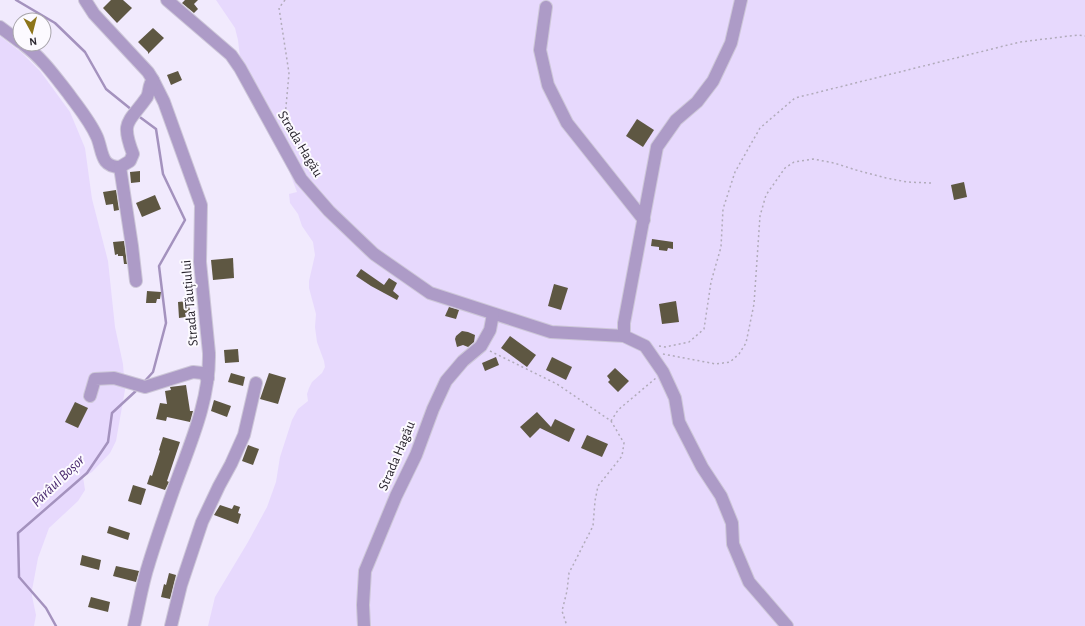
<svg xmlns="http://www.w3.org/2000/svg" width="1085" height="626" font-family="'Alegreya Sans',sans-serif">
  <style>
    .green { fill: #e7d9fd }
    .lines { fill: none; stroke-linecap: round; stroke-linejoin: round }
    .stream { stroke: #a492be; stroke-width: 2.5 }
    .building { fill: #5e5742 }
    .minor-casing { stroke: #cdc7d8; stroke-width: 14 }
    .path { stroke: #b1abba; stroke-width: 1.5; stroke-dasharray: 2 3; stroke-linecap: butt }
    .minor { stroke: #ad9bc7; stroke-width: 12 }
    .labels { text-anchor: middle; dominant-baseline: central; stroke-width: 4; stroke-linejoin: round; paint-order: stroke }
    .street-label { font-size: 14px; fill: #29252e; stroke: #fcfaff }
    .water-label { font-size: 15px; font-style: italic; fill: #4b2b70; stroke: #fcfaff }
  </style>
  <rect width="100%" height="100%" fill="#f1eafd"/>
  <!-- green -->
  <g class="green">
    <path d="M216 0H1085V626H208L215 597 248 542 267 507 276 482 280 457 292 420 298 409 308 401 307 394 309 388 312 382 322 373 325 367 324 361 317 342 315 327 316 314 309 288V281L315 255 314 249 313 242 302 226 298 214 290 203 289 194 297 192 289 171 270 137 247 91 241 66 238 40 235 28Z"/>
    <path d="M0 36 22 53 40 71 70 112 85 148 92 199 108 261 115 327 123 364 125 390 116 441 110 453 92 472 83 477 85 490 78 501 49 528 38 558 32 590V596L36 615 34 626H0Z"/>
  </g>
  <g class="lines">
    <!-- stream -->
    <g class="stream">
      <path d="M16 0 55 23 85 52 106 89 132 110"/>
      <path d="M137 115 156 129 163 174 185 220 159 266 166 323 153 372 144 382"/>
      <path d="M56 626 46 608 19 577 18 533 87 473 108 442 112 413 138 389"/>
    </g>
  </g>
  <!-- building -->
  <g class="building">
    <path d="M111 0H123L132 8 117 23 103 8Z"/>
    <path d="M185 0H198L194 4 198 9 194 13 182 3Z"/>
    <path d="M153 28 164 38 148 54V52L138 42Z"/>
    <path d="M178 71 182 80 171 85 167 75Z"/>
    <path d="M637 119 654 130 643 147 626 136Z"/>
    <path d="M140 171V182L131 183 130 172Z"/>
    <path d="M964 182 967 197 954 200 951 185Z"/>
    <path d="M116 190 119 210 114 211 113 204 106 205 103 192Z"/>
    <path d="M155 195 161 209 142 217 136 203Z"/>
    <path d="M652 239 673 242V249L668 248 667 251 659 250V247L651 246Z"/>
    <path d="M124 241 127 264H124L123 256H118V254L115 255 113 242Z"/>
    <path d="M233 258 234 278 213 280 211 260Z"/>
    <path d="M361 269 384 285 389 278 397 283 393 291 399 296 397 300 371 286 356 276Z"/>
    <path d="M554 284 568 288 561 310 548 306Z"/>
    <path d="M147 291 161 292 160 299H157L156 303H146Z"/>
    <path d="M187 301V302H189L190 312 185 313 186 317 179 318 178 302Z"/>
    <path d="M676 301 679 322 662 324 659 304Z"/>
    <path d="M449 307 459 310 456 319 445 316Z"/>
    <path d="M462 331 468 332 475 335 474 342 468 347 463 345 457 347 455 339 456 336Z"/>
    <path d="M510 336 536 355 527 367 501 348Z"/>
    <path d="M238 349 239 362 225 363 224 350Z"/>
    <path d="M496 357 499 365 485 371 482 363Z"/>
    <path d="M552 357 572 367 566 380 546 370Z"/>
    <path d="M615 368 629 381 618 392 608 382 610 380 607 376Z"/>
    <path d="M231 373 245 377 243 386 228 382Z"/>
    <path d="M269 373 286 378 278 404 260 399Z"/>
    <path d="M186 385 190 411H193L190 422 167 417 166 421 156 419 160 403 167 404 165 391 171 390 170 387Z"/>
    <path d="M214 400 231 406 227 417 211 411Z"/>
    <path d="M75 402 88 408 78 428 65 422Z"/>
    <path d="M537 412 551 427 555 419 575 429 569 442 540 428 530 438 520 427Z"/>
    <path d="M587 435 608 444 602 457 581 448Z"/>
    <path d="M163 437 180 442 167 481 169 482 165 490 147 484 150 475 152 476 160 451 159 450Z"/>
    <path d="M248 445 259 449 253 465 242 461Z"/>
    <path d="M133 485 146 489 141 505 128 501Z"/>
    <path d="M220 505 232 509 234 505 240 507 238 513 241 514 238 524 214 515Z"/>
    <path d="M109 526 130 533 128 540 107 533Z"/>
    <path d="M82 555 101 560 99 570 80 565Z"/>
    <path d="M116 566 139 571 136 582 113 576Z"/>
    <path d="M169 573 176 575 170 599 161 597 164 584 166 585Z"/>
    <path d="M91 597 110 602 108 612 88 607Z"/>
  </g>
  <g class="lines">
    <defs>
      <g id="minor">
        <path d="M85 0 94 14 148 72 153 80 164 102 201 205 200 262 209 353C210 403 188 448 172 494 164 517 156 540 149 563 142 584 139 605 134 626"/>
        <path d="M167 0 231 55 240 68 301 179 329 211 374 254 430 293 551 332 624 336 645 346 663 372 675 398 679 422 702 467 721 496 732 523 733 544 749 582 787 626"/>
        <path d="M546 7 540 50 548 85 567 123 644 220"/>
        <path d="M0 27 20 42"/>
        <path d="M23 44C42 58 54 75 68 93 78 107 90 121 97 137 103 151 100 167 120 167"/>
        <path d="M136 281 132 246 120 167 130 161 133 154C120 120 129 123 147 97 150 91 148 85 153 80"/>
        <path d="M624 336V323L657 147 676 120 697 102 713 81 731 43 741 0"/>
        <path d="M90 396 95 379 114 378 145 387 193 372 202 373 208 378"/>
        <path d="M171 626 181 585 202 522 219 486 231 464 244 435 256 383"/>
        <path d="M364 626 363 605 365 571 396 496 416 455 433 409 446 381 463 361 481 346 490 330 493 314"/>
      </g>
    </defs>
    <!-- minor casing -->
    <use href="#minor" class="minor-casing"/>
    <!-- path -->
    <g class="path">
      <path d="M285 0 279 8 289 73 285 118 295 135 303 156 312 175"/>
      <path d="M659 346 665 347 689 342 704 329 711 282 721 247 723 209 735 172 760 128 795 98 1020 42 1078 35 1085 36"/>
      <path d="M490 351 557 384 611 421 624 443 622 456 598 486 595 501 593 526 569 573 567 591 562 611 567 626"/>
      <path d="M663 354 716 364 730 362 739 354 746 343 754 304 760 216 766 195 785 168 794 162 813 159 834 163 856 170 886 178 907 182 931 183"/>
      <path d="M611 421 618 410 656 378"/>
    </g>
    <!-- minor -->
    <use href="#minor" class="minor"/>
  </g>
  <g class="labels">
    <!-- street labels -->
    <g class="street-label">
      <text transform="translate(300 144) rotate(59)">Strada Hagău</text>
      <text transform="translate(190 303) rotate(-95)">Strada Tăuțiului</text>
      <text transform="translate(397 456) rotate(-67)">Strada Hagău</text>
    </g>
    <!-- water labels -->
    <g class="water-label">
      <text transform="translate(58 481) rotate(-44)">Pârâul Boșor</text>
    </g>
  </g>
  <!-- north arrow -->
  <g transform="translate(32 32) rotate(173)"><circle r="19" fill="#fcfaff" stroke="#a8a5ab"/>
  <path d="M0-3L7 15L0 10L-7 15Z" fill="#8d751a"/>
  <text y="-6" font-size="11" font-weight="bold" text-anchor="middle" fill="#29252e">N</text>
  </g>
</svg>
